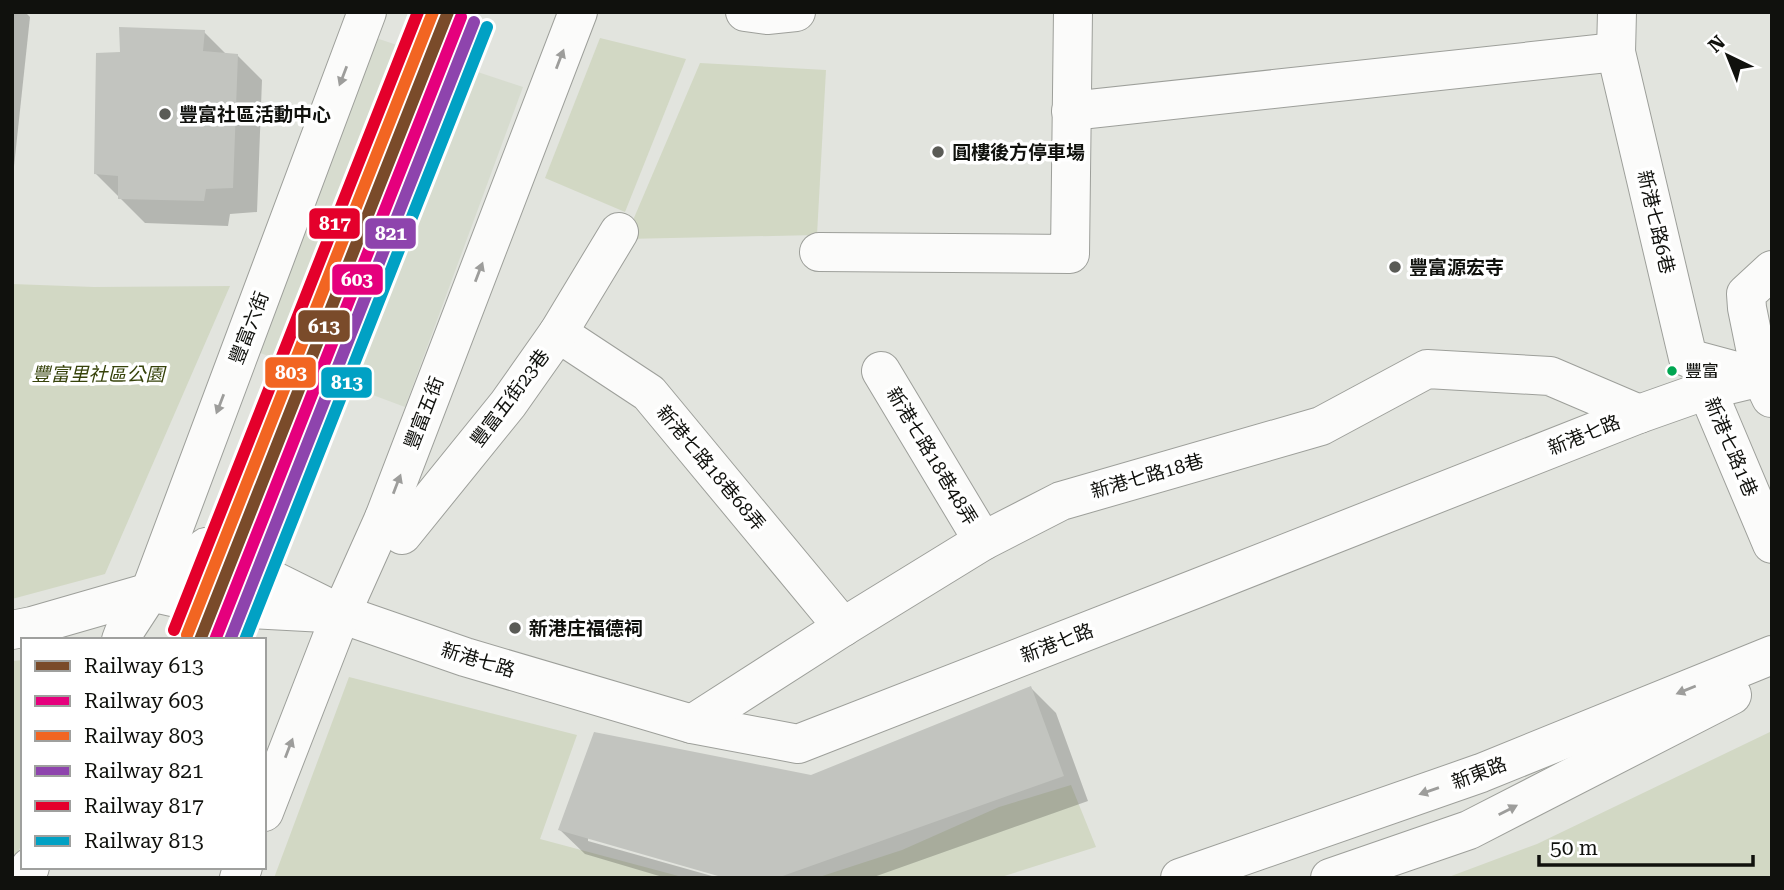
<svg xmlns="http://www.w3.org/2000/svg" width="1784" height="890" font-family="'Roboto Serif','Noto Sans TC',serif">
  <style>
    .built { fill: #d7dccf }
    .green { fill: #d2d8c4 }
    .shadow { fill: #0003 }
    .building { fill: #c2c4bf }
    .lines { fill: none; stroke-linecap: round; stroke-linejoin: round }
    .minor-casing { stroke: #9d9f9a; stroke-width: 40 }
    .major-casing { stroke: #9d9f9a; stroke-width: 40 }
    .minor { stroke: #fbfbfa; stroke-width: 38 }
    .major { stroke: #fbfbfa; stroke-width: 38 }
    .rail-1-casing { stroke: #fff; stroke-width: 18 }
    .rail-2-casing { stroke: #fff; stroke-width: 18 }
    .rail-3-casing { stroke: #fff; stroke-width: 18 }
    .rail-4-casing { stroke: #fff; stroke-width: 18 }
    .rail-5-casing { stroke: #fff; stroke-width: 18 }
    .rail-6-casing { stroke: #fff; stroke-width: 18 }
    .rail-1 { stroke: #7a4b2a; stroke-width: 12 }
    .rail-2 { stroke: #e5007d; stroke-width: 12 }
    .rail-3 { stroke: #f26522; stroke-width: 12 }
    .rail-4 { stroke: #8e44ad; stroke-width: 12 }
    .rail-5 { stroke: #e4002b; stroke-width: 12 }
    .rail-6 { stroke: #01a1c4; stroke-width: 12 }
    .oneway { fill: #9d9d9b }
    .poi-dot { fill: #5a5b56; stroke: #fff; stroke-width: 2.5 }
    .bus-dot { fill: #00a651; stroke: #fff; stroke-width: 2.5 }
    .labels { text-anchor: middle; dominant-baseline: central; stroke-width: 7; stroke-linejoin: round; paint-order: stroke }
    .bus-label { font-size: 17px; fill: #10110d; stroke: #fff; text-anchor: start }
    .poi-label { font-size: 19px; font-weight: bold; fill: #10110d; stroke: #fff; text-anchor: start }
    .street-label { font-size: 19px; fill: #10110d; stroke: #fff }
    .park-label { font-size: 19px; font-style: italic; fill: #37430b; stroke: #fff }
    .line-badge { stroke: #fff; stroke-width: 2.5 }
    .badge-label { font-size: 19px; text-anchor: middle; font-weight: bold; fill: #fff }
  </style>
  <rect width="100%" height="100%" fill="#e2e4de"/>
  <!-- built -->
  <path class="built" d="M373 37 523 87 405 407 255 351Z"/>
  <!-- green -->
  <g class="green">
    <path d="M600 38 686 59 625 212 545 178Z"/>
    <path d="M700 63 826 70 817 235 625 239Z"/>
    <path d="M12 284 94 287 230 286 105 574 12 599Z"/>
    <path d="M23 660V841L12 866V661Z"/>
    <path d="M349 677 577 735 540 839 686 878H274Z"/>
    <path d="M1772 731V878H1446L1537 844Z"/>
    <path d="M1071 785 1096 847 998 878H816L902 850 999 807Z"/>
  </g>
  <!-- shadow -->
  <g class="shadow">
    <path d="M12 12H25L30 17 12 185Z"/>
    <path d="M204 32 227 55H237L262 80 257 212 230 214 228 226 145 223 96 174 122 53Z"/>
    <path d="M1031 688 1056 713 1088 801 871 878H731L588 837V841L719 878H666L585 854 560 830 811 776Z"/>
  </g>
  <!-- building -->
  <g class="building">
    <path d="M119 27 205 30 203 51 238 54 233 188 206 189 204 201 118 199V176L94 174 96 53 120 52Z"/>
    <path d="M1031 686 1064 776 777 878H725L558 830 594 732 811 775Z"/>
  </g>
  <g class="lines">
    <defs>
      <g id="minor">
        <path d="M745 12 767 15 796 12"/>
        <path d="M1617 12 1616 52 1688 358 1755 376"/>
        <path d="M1071 111 1616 52"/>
        <path d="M819 252 1070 254 1073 12"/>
        <path d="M558 333 649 393 843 627"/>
        <path d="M881 371 983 541"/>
        <path d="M1707 390 1772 544"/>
        <path d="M1771 398 1761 377 1747 308 1746 294 1772 270"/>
        <path d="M384 518 402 535 508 404 558 333 619 232"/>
        <path d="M150 592 181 599 248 609 325 613"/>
        <path d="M12 630 32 626 150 592 206 547 341 614 465 657 692 724 798 744 1195 589 1639 414 1707 390 1761 377"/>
        <path d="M121 640 124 632 150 592 367 12"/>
        <path d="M692 724 843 627 983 541 1061 501 1321 426 1427 369 1550 376 1639 414"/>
        <path d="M264 812 341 614 384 518 578 12"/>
        <path d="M26 878 30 867"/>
        <path d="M239 878 243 867"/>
      </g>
      <g id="major">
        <path d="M1180 878 1481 773 1772 655"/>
        <path d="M1330 878 1469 830 1732 695"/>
      </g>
    </defs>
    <!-- minor casing -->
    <use href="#minor" class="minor-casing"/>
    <!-- major casing -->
    <use href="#major" class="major-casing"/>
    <!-- minor -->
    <use href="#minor" class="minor"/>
    <!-- major -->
    <use href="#major" class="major"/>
    <defs>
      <path id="rail-1" d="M200 640 448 12"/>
      <path id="rail-2" d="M215 640 461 17"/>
      <path id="rail-3" d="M187 635 433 12"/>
      <path id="rail-4" d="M230 640 474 22"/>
      <path id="rail-5" d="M174 630 418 12"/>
      <path id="rail-6" d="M245 640 487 27"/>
    </defs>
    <!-- rail-1 casing -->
    <use href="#rail-1" class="rail-1-casing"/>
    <!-- rail-2 casing -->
    <use href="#rail-2" class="rail-2-casing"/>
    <!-- rail-3 casing -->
    <use href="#rail-3" class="rail-3-casing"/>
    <!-- rail-4 casing -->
    <use href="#rail-4" class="rail-4-casing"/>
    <!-- rail-5 casing -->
    <use href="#rail-5" class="rail-5-casing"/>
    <!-- rail-6 casing -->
    <use href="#rail-6" class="rail-6-casing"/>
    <!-- rail-1 -->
    <use href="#rail-1" class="rail-1"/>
    <!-- rail-2 -->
    <use href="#rail-2" class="rail-2"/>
    <!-- rail-3 -->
    <use href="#rail-3" class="rail-3"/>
    <!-- rail-4 -->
    <use href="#rail-4" class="rail-4"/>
    <!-- rail-5 -->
    <use href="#rail-5" class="rail-5"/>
    <!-- rail-6 -->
    <use href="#rail-6" class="rail-6"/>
  </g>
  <!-- one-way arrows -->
  <defs><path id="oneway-solid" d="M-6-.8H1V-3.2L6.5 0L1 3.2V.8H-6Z" transform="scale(1.75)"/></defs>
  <g class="oneway">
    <use href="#oneway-solid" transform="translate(560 59) rotate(-69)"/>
    <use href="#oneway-solid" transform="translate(343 76) rotate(111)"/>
    <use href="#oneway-solid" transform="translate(479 272) rotate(-69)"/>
    <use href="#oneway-solid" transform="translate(220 404) rotate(111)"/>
    <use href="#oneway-solid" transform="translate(397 484) rotate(-69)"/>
    <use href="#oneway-solid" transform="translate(1686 690) rotate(158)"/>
    <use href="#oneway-solid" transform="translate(289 748) rotate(-69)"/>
    <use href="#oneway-solid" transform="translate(1429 791) rotate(161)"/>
    <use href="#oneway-solid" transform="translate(1508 810) rotate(-27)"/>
  </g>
  <!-- markers -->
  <g class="poi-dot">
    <circle cx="165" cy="114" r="7"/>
    <circle cx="938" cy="152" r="7"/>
    <circle cx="1395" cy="267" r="7"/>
    <circle cx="515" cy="628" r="7"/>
  </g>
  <circle class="bus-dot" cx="1672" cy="371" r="6"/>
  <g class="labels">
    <!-- bus labels -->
    <g class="bus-label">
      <text x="1685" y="371">豐富</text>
    </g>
    <!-- poi labels -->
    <g class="poi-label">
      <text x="179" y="114">豐富社區活動中心</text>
      <text x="952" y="152">圓樓後方停車場</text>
      <text x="1409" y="267">豐富源宏寺</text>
      <text x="529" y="628">新港庄福德祠</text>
    </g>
    <!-- street labels -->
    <g class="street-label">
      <text transform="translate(1656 222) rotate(77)">新港七路6巷</text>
      <text transform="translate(249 328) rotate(-69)">豐富六街</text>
      <text transform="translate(510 398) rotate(-53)">豐富五街23巷</text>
      <text transform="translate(424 413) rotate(-69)">豐富五街</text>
      <text transform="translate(1584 435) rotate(-22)">新港七路</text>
      <text transform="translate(1731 447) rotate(67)">新港七路1巷</text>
      <text transform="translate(932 456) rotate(59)">新港七路18巷48弄</text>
      <text transform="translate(711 468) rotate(50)">新港七路18巷68弄</text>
      <text transform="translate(1147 476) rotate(-16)">新港七路18巷</text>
      <text transform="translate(1057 643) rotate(-21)">新港七路</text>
      <text transform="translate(478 660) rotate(17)">新港七路</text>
      <text transform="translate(1479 773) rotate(-21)">新東路</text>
    </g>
    <!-- park labels -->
    <g class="park-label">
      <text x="98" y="374">豐富里社區公園</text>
    </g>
  </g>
  <g class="line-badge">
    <rect x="308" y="207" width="53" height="33" rx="7" fill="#e4002b"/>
    <rect x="364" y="217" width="53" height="33" rx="7" fill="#8e44ad"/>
    <rect x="331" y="263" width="53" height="33" rx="7" fill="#e5007d"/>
    <rect x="297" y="309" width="54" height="34" rx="7" fill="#7a4b2a"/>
    <rect x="264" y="356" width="53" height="33" rx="7" fill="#f26522"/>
    <rect x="320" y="366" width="53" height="33" rx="7" fill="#01a1c4"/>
  </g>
  <g class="badge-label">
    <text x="335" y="230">817</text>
    <text x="391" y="240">821</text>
    <text x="357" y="286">603</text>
    <text x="324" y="333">613</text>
    <text x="291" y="379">803</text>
    <text x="347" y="389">813</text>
  </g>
  <!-- border -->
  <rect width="1784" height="890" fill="none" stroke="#10110d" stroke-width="28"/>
  <!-- legend -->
  <rect x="21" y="638" width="245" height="231" fill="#ffffff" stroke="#9fa09e" stroke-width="2"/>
  <rect x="35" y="661" width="35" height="10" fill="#7a4b2a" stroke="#9fa09e" stroke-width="2"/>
  <text x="84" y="673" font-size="21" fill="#10110d">Railway 613</text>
  <rect x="35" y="696" width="35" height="10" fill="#e5007d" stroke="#9fa09e" stroke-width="2"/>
  <text x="84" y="708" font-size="21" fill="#10110d">Railway 603</text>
  <rect x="35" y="731" width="35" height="10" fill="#f26522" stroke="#9fa09e" stroke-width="2"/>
  <text x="84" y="743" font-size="21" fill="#10110d">Railway 803</text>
  <rect x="35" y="766" width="35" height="10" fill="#8e44ad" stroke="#9fa09e" stroke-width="2"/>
  <text x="84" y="778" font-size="21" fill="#10110d">Railway 821</text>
  <rect x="35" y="801" width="35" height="10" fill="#e4002b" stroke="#9fa09e" stroke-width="2"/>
  <text x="84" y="813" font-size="21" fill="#10110d">Railway 817</text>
  <rect x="35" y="836" width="35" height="10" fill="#01a1c4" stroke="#9fa09e" stroke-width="2"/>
  <text x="84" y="848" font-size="21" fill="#10110d">Railway 813</text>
  <!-- north arrow -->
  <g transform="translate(1728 56) rotate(317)" stroke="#ffffff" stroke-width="5" paint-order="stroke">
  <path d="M0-5L12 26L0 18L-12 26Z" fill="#10110d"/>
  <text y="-10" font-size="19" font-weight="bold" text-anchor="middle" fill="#10110d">N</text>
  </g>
  <!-- scale -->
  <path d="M1539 855v10h214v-10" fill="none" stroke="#10110d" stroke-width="3.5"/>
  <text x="1550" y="855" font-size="21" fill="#10110d" stroke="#ffffff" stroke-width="5" paint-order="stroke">50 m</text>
</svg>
